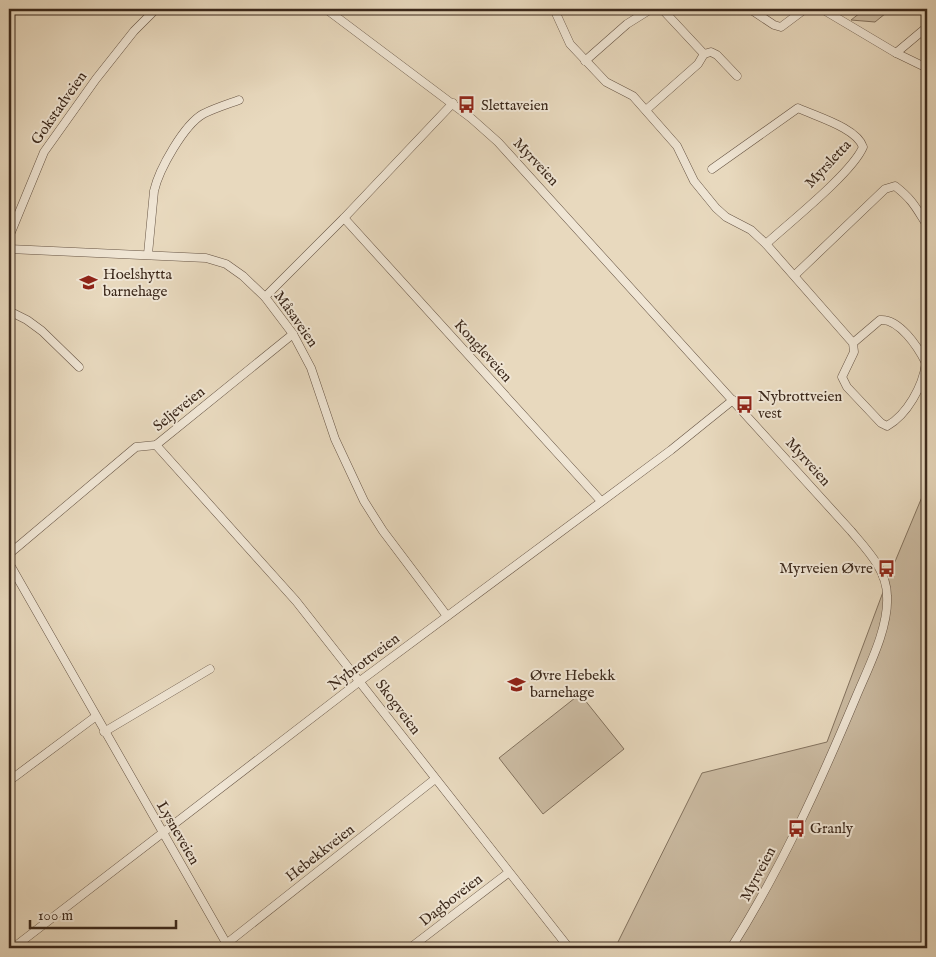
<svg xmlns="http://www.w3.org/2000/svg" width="936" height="957" font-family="'IM FELL English',serif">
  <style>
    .green { fill: #cbbba2; stroke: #83725e }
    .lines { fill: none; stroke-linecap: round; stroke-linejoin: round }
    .minor-casing { stroke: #665444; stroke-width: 9 }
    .minor { stroke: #f0e6d5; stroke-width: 8 }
    .labels { text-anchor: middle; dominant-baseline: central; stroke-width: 4; stroke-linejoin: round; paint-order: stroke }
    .poi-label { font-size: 15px; fill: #3b281b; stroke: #f0e6d5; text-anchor: start }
    .street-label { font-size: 15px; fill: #3b281b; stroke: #f0e6d5 }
  </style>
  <rect width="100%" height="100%" fill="#e8d9be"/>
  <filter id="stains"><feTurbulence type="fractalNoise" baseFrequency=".004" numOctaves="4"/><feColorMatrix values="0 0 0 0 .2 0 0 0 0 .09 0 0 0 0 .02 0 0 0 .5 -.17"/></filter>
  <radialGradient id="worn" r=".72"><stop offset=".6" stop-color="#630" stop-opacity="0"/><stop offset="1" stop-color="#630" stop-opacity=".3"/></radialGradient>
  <!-- green -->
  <g class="green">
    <path d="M865 9H891L875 22 851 20Z"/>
    <path d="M927 485V948H615L702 773 827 742 889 576Z"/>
    <path d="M580 694 624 749 543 814 499 758Z"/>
  </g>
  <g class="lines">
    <defs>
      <g id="minor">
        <path d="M326 9 471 118 498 142 851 531C867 550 887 570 887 596 889 628 868 668 856 697 820 783 781 869 731 948"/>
        <path d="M554 9 570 44 606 82 633 96 677 146 694 181 716 208 726 217 751 230 766 244 853 343 854 352 842 377 847 387 881 423 887 426C907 415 923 386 926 363 918 347 899 318 880 320L853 343"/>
        <path d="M750 9 774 25 781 27 805 9"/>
        <path d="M822 9 896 53 927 68"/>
        <path d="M896 53 927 27"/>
        <path d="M704 54 711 52 717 55 737 76"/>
        <path d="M585 61 627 24 651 9"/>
        <path d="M646 110 698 64 704 54 662 9"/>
        <path d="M712 169 798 108C817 117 857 128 863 147 852 173 790 222 766 244"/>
        <path d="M344 218 601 501"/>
        <path d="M9 237 44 152 96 79 134 31 156 9"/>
        <path d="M9 249 206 258 226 264 243 276 265 297 293 334 311 368 335 439 364 501 383 531 447 616"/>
        <path d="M148 254 154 191C159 169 184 125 203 114 215 108 228 104 239 100"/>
        <path d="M795 275 885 189 895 186C913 200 916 208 927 225"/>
        <path d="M265 297 344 218 453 103"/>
        <path d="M9 311 27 320 42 331 79 367"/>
        <path d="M156 445 296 601 569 948"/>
        <path d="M9 554 136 447 156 445 293 334"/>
        <path d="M9 563 229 948"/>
        <path d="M104 732 210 669"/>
        <path d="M9 781 95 717"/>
        <path d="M13 948 360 681 671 450 733 400"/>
        <path d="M221 948 435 779"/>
        <path d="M410 948 508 873"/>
      </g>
    </defs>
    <!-- minor casing -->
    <use href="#minor" class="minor-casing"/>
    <!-- minor -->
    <use href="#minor" class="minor"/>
  </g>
  <!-- icons -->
  <defs>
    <symbol id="bus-bare" viewBox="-9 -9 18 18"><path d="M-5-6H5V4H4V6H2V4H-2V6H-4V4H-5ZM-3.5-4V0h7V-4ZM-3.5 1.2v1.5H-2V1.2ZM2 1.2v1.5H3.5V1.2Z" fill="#8f2418" stroke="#f0e6d5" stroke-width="2.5" paint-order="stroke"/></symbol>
    <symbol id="school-bare" viewBox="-9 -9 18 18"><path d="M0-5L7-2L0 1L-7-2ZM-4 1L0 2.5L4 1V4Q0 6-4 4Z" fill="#8f2418" stroke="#f0e6d5" stroke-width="2.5" paint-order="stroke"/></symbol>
  </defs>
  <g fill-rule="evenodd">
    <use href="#bus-bare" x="454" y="92" width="25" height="25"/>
    <use href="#school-bare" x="76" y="270" width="25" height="25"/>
    <use href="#bus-bare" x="732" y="392" width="25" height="25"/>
    <use href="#bus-bare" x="874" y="556" width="25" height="25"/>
    <use href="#school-bare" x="504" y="672" width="25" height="25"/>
    <use href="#bus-bare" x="784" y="816" width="25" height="25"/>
  </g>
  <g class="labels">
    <!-- poi labels -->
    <g class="poi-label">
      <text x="481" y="105">Slettaveien</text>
      <text x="103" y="274">Hoelshytta<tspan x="103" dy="17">barnehage</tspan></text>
      <text x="758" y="396">Nybrottveien<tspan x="758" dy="17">vest</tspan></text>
      <text x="873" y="568" text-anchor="end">Myrveien Øvre</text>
      <text x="530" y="675">Øvre Hebekk<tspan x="530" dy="17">barnehage</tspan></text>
      <text x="810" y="828">Granly</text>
    </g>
    <!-- street labels -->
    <g class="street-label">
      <text transform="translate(59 108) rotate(-55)">Gokstadveien</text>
      <text transform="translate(536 162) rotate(47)">Myrveien</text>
      <text transform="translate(828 164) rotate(-47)">Myrsletta</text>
      <text transform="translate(296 319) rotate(55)">Måsaveien</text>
      <text transform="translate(483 351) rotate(48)">Kongleveien</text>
      <text transform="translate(179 409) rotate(-39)">Seljeveien</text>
      <text transform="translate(808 462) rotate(48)">Myrveien</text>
      <text transform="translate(364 662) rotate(-37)">Nybrottveien</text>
      <text transform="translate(398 707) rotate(53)">Skogveien</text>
      <text transform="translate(178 833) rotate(60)">Lysneveien</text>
      <text transform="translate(320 853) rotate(-38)">Hebekkveien</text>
      <text transform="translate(758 874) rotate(-62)">Myrveien</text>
      <text transform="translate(451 900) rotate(-38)">Dagboveien</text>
    </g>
  </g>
  <!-- margin -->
  <rect width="936" height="957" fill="none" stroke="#e8d9be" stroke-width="30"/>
  <rect x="10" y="10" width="916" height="937" fill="none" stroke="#3b281b" stroke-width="2.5"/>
  <rect x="15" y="15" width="906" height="927" fill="none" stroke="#3b281b"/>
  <!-- scale -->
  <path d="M30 920v8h146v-8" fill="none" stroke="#3b281b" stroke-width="2.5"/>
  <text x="38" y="920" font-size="15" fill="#3b281b" stroke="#f0e6d5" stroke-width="4" paint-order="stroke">100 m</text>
  <rect width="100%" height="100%" filter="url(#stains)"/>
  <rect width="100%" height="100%" fill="url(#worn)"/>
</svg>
